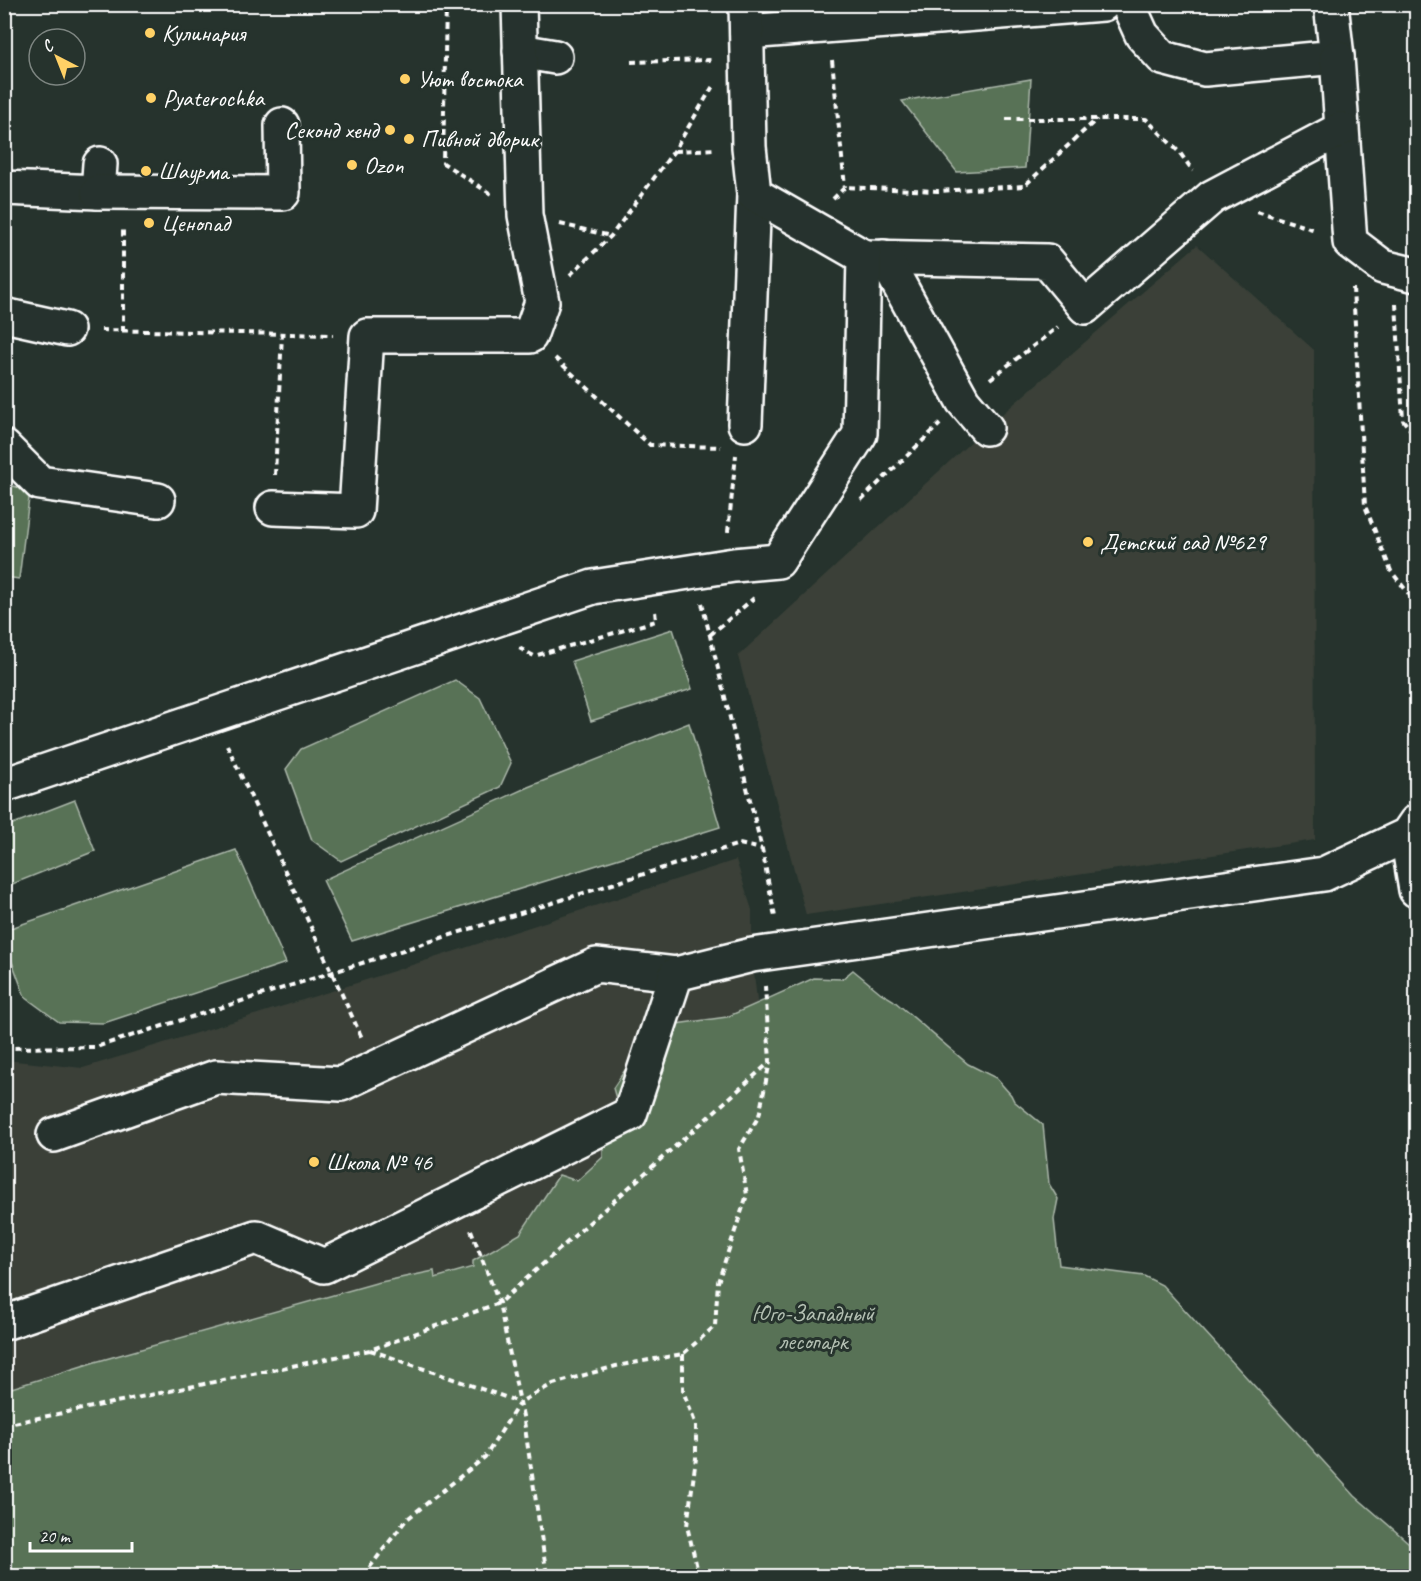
<svg xmlns="http://www.w3.org/2000/svg" width="1421" height="1581" font-family="Caveat,sans-serif">
  <style>
    .built { fill: #3a4138 }
    .green { fill: #587257; stroke: #acb8ab; stroke-width: 1.5 }
    .lines { fill: none; stroke-linecap: round; stroke-linejoin: round }
    .minor-casing { stroke: #fff; stroke-width: 38 }
    .path { stroke: #fff; stroke-width: 4; stroke-dasharray: 6 4.5; stroke-linecap: butt }
    .minor { stroke: #26332d; stroke-width: 33 }
    .poi-dot { fill: #ffd166; stroke: #26332d; stroke-width: 2 }
    .labels { text-anchor: middle; dominant-baseline: central; stroke-width: 6; stroke-linejoin: round; paint-order: stroke }
    .poi-label { font-size: 24px; fill: #fff; stroke: #26332d; text-anchor: start }
    .park-label { font-size: 24px; fill: #b4c0b3; stroke: #26332d }
  </style>
  <rect width="100%" height="100%" fill="#26332d"/>
  <filter id="ink" filterUnits="userSpaceOnUse"><feTurbulence type="fractalNoise" baseFrequency=".0167" numOctaves="2"/><feDisplacementMap in="SourceGraphic" scale="12" xChannelSelector="R" yChannelSelector="G"/><feConvolveMatrix kernelMatrix="1 2 1 2 8 2 1 2 1" color-interpolation-filters="sRGB"/></filter>
  <g filter="url(#ink)">
    <!-- built -->
    <g class="built">
      <path d="M1197 245 1314 350 1315 840 806 915 738 656 986 428Z"/>
      <path d="M736 860 752 910V955L762 1046 510 1256 5 1405V1060L83 1068 338 989Z"/>
    </g>
    <!-- green -->
    <g class="green">
      <path d="M1031 79 1025 168 957 172 902 101Z"/>
      <path d="M4 484 30 490 19 579 5 577Z"/>
      <path d="M673 629 692 689 591 721 572 661Z"/>
      <path d="M455 680 480 698 511 763 500 787 341 861 312 840 286 769 301 749Z"/>
      <path d="M689 723 720 827 352 941 323 880 528 787Z"/>
      <path d="M75 800 95 851 5 887V827Z"/>
      <path d="M236 850 286 963 104 1023 59 1022 25 997 5 943V930Z"/>
      <path d="M853 970 881 993 893 1000 968 1064 996 1078 1011 1095 1014 1101 1043 1125 1049 1184 1058 1199 1054 1219 1059 1265 1144 1276 1162 1285 1355 1496 1416 1549V1576H5V1390L95 1362 376 1283 434 1271 435 1278 473 1267V1261L520 1234 559 1175 577 1181 603 1157V1138L618 1106 613 1088 654 1027 727 1017 814 978 842 979Z"/>
    </g>
    <g class="lines">
      <defs>
        <g id="minor">
          <path d="M1128 4 1142 35 1163 58 1205 69 1337 57 1331 4"/>
          <path d="M747 32 1103 4"/>
          <path d="M520 51 555 57"/>
          <path d="M1337 57 1350 242 1383 267 1416 275"/>
          <path d="M4 188 98 192 100 164"/>
          <path d="M98 192 283 193 282 125"/>
          <path d="M864 257 1047 261 1085 307 1212 197 1341 129"/>
          <path d="M884 257 963 401 986 428"/>
          <path d="M4 315 67 329"/>
          <path d="M745 424 754 194"/>
          <path d="M4 447 40 483 158 500"/>
          <path d="M273 508 356 511 367 336H530L542 302 525 215 519 4"/>
          <path d="M4 785 593 587 734 565 778 561 860 434 864 257 754 194 749 147 746 4"/>
          <path d="M1407 835 1416 890"/>
          <path d="M54 1135 216 1077 341 1084 596 965 676 974"/>
          <path d="M4 1323 256 1237 324 1266 630 1114 676 974 752 955 1324 874 1407 835 1416 822"/>
        </g>
      </defs>
      <!-- minor casing -->
      <use href="#minor" class="minor-casing"/>
      <!-- path -->
      <g class="path">
        <path d="M446 4 443 163 491 194"/>
        <path d="M832 60 845 187"/>
        <path d="M631 62 714 60"/>
        <path d="M1006 119H1146L1180 153 1193 171"/>
        <path d="M675 151 715 149"/>
        <path d="M833 199 845 187 937 191 1024 186 1097 119"/>
        <path d="M1257 211 1315 230"/>
        <path d="M560 224 611 236"/>
        <path d="M570 275 611 236 674 151 713 86"/>
        <path d="M1353 288 1365 506 1391 571 1416 603"/>
        <path d="M1396 304 1403 420 1416 437"/>
        <path d="M101 330 333 335"/>
        <path d="M123 331V226"/>
        <path d="M555 358 650 445 721 447"/>
        <path d="M990 379 1058 327"/>
        <path d="M275 475 282 334"/>
        <path d="M861 500 940 424"/>
        <path d="M728 532 736 455"/>
        <path d="M702 603 762 849 775 917"/>
        <path d="M710 635 754 598"/>
        <path d="M519 648 534 656 656 621 655 611"/>
        <path d="M227 745 362 1038"/>
        <path d="M4 1048 96 1047 739 844 762 849"/>
        <path d="M471 1230 499 1303 524 1421 547 1576"/>
        <path d="M370 1350 519 1402"/>
        <path d="M683 1354V1391L696 1425V1458L687 1526 699 1576"/>
        <path d="M4 1425 370 1350 499 1303 770 1062"/>
        <path d="M363 1576 406 1520 485 1457 520 1402 553 1384 616 1366 683 1354 715 1326 718 1282 747 1195 739 1149 759 1116 770 1061 765 986"/>
      </g>
      <!-- minor -->
      <use href="#minor" class="minor"/>
    </g>
  </g>
  <!-- markers -->
  <g class="poi-dot">
    <circle cx="150" cy="33" r="6"/>
    <circle cx="405" cy="79" r="6"/>
    <circle cx="151" cy="98" r="6"/>
    <circle cx="390" cy="130" r="6"/>
    <circle cx="409" cy="139" r="6"/>
    <circle cx="352" cy="165" r="6"/>
    <circle cx="146" cy="171" r="6"/>
    <circle cx="149" cy="223" r="6"/>
    <circle cx="1088" cy="542" r="6"/>
    <circle cx="314" cy="1162" r="6"/>
  </g>
  <g class="labels">
    <!-- poi labels -->
    <g class="poi-label">
      <text x="162" y="33">Кулинария</text>
      <text x="417" y="79">Уют востока</text>
      <text x="163" y="98">Pyaterochka</text>
      <text x="378" y="130" text-anchor="end">Секонд хенд</text>
      <text x="421" y="139">Пивной дворик</text>
      <text x="364" y="165">Ozon</text>
      <text x="158" y="171">Шаурма</text>
      <text x="161" y="223">Ценопад</text>
      <text x="1100" y="542">Детский сад №629</text>
      <text x="326" y="1162">Школа № 46</text>
    </g>
    <!-- park labels -->
    <g class="park-label">
      <text x="813" y="1313">Юго-Западный<tspan x="813" dy="28">лесопарк</tspan></text>
    </g>
  </g>
  <!-- margin -->
  <rect width="1421" height="1581" fill="none" stroke="#26332d" stroke-width="24"/>
  <rect x="12" y="12" width="1397" height="1557" fill="none" stroke="#fff" stroke-width="2" filter="url(#ink)"/>
  <!-- north arrow -->
  <g transform="translate(57 57) rotate(318)"><circle r="28" fill="#26332d" stroke="#7d8581" stroke-width="1.5"/>
  <path d="M0-4.5L10 22L0 15L-10 22Z" fill="#ffd166"/>
  <text y="-9" font-size="16" font-weight="bold" text-anchor="middle" fill="#ffffff">С</text>
  </g>
  <!-- scale -->
  <path d="M30 1542v9h102v-9" fill="none" stroke="#ffffff" stroke-width="3"/>
  <text x="39" y="1542" font-size="18" fill="#ffffff" stroke="#26332d" stroke-width="4.5" paint-order="stroke">20 m</text>
</svg>
